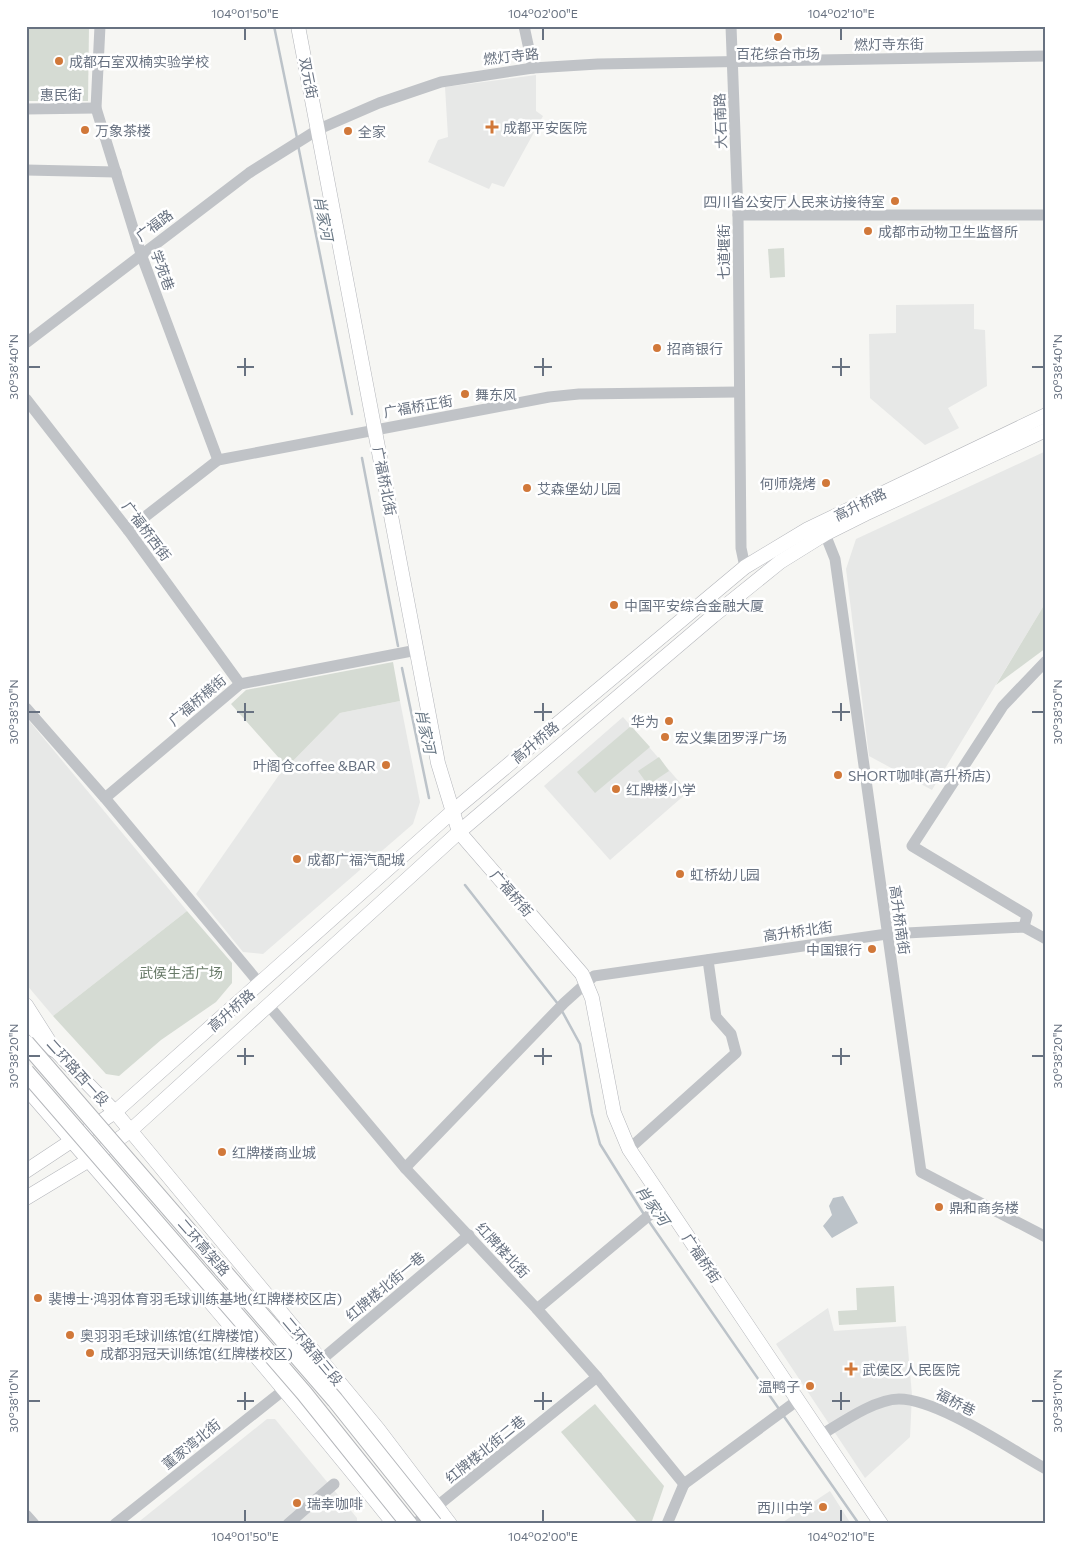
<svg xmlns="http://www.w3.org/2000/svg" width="1072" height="1550" font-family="Commissioner,'Noto Sans SC',sans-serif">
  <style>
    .built { fill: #e7e8e7 }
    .green { fill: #d5dbd3 }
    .water { fill: #bcc3c9 }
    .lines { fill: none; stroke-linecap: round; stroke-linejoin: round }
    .stream { stroke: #bcc3c9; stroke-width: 2.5 }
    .major-casing { stroke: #b4b6bb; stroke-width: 15 }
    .highway-casing { stroke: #b5b7bb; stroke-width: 18 }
    .minor { stroke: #c0c3c7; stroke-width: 11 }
    .major { stroke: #fff; stroke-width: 14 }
    .highway { stroke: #fff; stroke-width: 16 }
    .highway-bridge-casing { stroke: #b5b7bb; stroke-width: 18; stroke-linecap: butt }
    .highway-bridge { stroke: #fff; stroke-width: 16 }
    .ticks { fill: none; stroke: #687281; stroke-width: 2 }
    .poi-dot { fill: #d17839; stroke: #fff; stroke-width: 2 }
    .labels { text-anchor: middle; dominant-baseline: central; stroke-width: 5; stroke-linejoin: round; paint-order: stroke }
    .street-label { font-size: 14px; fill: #687281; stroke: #fff }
    .poi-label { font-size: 14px; fill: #687281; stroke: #fff; text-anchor: start }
    .park-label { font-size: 14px; fill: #677967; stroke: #fff }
    .water-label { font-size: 15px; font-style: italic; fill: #697885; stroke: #fff }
    .neatline { fill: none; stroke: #687281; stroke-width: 2 }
    .ticks-label { font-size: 12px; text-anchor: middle; fill: #687281 }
  </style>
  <rect width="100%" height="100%" fill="#f6f6f3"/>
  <!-- built -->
  <g class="built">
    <path d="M536 75V111L543 116 504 187 492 183 489 189 428 162 438 140 448 137 445 87Z"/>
    <path d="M974 304V329L985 330 987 386 948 408 959 428 925 445 870 398 869 334 896 333V305Z"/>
    <path d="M1046 451V602L932 790 869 756 846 569 856 539Z"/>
    <path d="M400 701 420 802 413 824 263 954 243 952 196 894 279 775 340 713Z"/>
    <path d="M26 717 187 911 53 1016 26 984Z"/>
    <path d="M623 717 688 792 610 860 544 786Z"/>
    <path d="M828 1308 834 1331 906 1326 912 1395 910 1437 865 1478 776 1344Z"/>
    <path d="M267 1419H275L357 1518V1524H136Z"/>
    <path d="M830 1491 851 1524H780Z"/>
  </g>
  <!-- green -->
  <g class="green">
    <path d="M26 26H89L88 101H26Z"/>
    <path d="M784 248 785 277 770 278 768 249Z"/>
    <path d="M1046 602V648L996 685Z"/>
    <path d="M393 662 400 701 340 713 287 767 231 704 246 690Z"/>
    <path d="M631 726 650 747 595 793 577 772Z"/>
    <path d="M659 757 669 771 648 785 638 771Z"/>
    <path d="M187 911 232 963V983L216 1002 161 1040 119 1076 106 1074 53 1016Z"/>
    <path d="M894 1286 896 1322 839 1325 838 1311 857 1310 856 1288Z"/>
    <path d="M595 1404 664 1486 651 1524H639L561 1432Z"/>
  </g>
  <!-- water -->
  <path class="water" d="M843 1196 858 1223 832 1238 823 1226 832 1215 829 1206 833 1198Z"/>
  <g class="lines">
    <!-- stream -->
    <g class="stream">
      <path d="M274 26 297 138"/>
      <path d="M298 145 352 414"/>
      <path d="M362 458 398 646"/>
      <path d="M402 668 429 798"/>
      <path d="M465 885 558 1004"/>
      <path d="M562 1011 580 1044 592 1114 600 1144 645 1216"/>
      <path d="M648 1220 779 1409"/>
      <path d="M783 1415 859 1524"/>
    </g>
    <defs>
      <g id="major">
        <path d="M298 26 438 763 459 832 582 974 592 998 614 1113 629 1149 881 1524"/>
        <path d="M26 1005 54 1049 115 1112 378 1429 450 1524"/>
        <path d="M26 1088C151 1232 275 1376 394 1524"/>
        <path d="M26 1171 115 1112 453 811 745 567 808 529 1046 415"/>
        <path d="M26 1198 89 1160 130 1131 459 832 713 616 780 562 825 534 865 514 1046 430"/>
      </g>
      <path id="highway" d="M26 1020 54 1049"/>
    </defs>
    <!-- major casing -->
    <use href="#major" class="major-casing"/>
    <!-- highway casing -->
    <use href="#highway" class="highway-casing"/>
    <!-- minor -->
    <g class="minor">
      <path d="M100 26 96 108 141 254 218 460"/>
      <path d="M524 26 533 68"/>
      <path d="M731 26 738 215"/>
      <path d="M26 109 96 108"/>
      <path d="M26 170 116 172"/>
      <path d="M26 343 249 173 319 129 379 103 441 82 533 68 598 64 1046 56"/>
      <path d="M26 399 128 530 240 684"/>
      <path d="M128 530 218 460 549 397 579 394 738 392"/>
      <path d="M825 534 835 559 921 1172 1046 1237"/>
      <path d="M745 567 741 548 738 215H1046"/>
      <path d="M26 708 105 798 260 984"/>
      <path d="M105 798 240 684 417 650"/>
      <path d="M1024 927 1027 915 912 846 1003 706 1046 661"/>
      <path d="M269 1006 405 1168 537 1309 597 1377 684 1484"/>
      <path d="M629 1149 736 1053 731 1034 716 1017 708 960"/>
      <path d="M405 1168 564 1003 594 976 887 934 1024 927 1046 939"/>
      <path d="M537 1309 665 1202"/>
      <path d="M321 1360 469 1235"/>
      <path d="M821 1435C841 1423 875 1399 899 1399 938 1399 1010 1449 1046 1469"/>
      <path d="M684 1484 798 1400"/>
      <path d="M26 1515 34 1524"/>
      <path d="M115 1524 285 1389"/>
      <path d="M288 1524 334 1484"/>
      <path d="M415 1524 597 1377"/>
      <path d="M667 1524 684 1484"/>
    </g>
    <!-- major -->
    <use href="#major" class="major"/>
    <!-- highway -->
    <use href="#highway" class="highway"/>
    <defs>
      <g id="highway-bridge">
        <path d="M26 1043 335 1400 434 1524"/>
        <path d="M26 1072 304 1393 409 1524"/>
      </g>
    </defs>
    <!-- highway-bridge casing -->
    <use href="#highway-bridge" class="highway-bridge-casing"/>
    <!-- highway-bridge -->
    <use href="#highway-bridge" class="highway-bridge"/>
  </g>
  <!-- ticks -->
  <path class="ticks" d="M245 28V40M543 28V40M841 28V40M245 358V376M543 358V376M841 358V376M28 367H40M237 367H254M534 367H552M832 367H850M1032 367H1044M245 703V721M543 703V721M841 703V721M28 712H40M237 712H254M534 712H552M832 712H850M1032 712H1044M245 1048V1065M543 1048V1065M841 1048V1065M28 1056H40M237 1056H254M534 1056H552M832 1056H850M1032 1056H1044M245 1392V1410M543 1392V1410M841 1392V1410M28 1401H40M237 1401H254M534 1401H552M832 1401H850M1032 1401H1044M245 1510V1522M543 1510V1522M841 1510V1522"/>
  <!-- markers -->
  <g class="poi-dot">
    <circle cx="778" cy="37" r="5"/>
    <circle cx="59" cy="61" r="5"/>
    <path d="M489.5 119.5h5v5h5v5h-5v5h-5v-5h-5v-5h5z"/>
    <circle cx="85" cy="130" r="5"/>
    <circle cx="348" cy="131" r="5"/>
    <circle cx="895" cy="201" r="5"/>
    <circle cx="868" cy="231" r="5"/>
    <circle cx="657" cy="348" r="5"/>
    <circle cx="465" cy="394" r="5"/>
    <circle cx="826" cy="483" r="5"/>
    <circle cx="527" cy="488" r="5"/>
    <circle cx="614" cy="605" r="5"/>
    <circle cx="669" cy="721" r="5"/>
    <circle cx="665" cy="737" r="5"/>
    <circle cx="386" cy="765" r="5"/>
    <circle cx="838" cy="775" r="5"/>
    <circle cx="616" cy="789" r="5"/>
    <circle cx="297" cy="859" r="5"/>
    <circle cx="680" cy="874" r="5"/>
    <circle cx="872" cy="949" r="5"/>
    <circle cx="222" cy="1152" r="5"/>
    <circle cx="939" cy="1207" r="5"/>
    <circle cx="38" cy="1298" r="5"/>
    <circle cx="70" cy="1335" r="5"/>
    <circle cx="90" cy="1353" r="5"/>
    <path d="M848.5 1361.5h5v5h5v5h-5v5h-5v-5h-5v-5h5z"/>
    <circle cx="810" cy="1386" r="5"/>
    <circle cx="297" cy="1503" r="5"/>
    <circle cx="823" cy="1507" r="5"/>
  </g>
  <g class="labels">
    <!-- street labels -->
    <g class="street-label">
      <text transform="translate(889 44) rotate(-1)">燃灯寺东街</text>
      <text transform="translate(511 56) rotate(-6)">燃灯寺路</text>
      <text transform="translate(309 78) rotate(79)">双元街</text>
      <text x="61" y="94">惠民街</text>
      <text transform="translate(720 121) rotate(-92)">大石南路</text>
      <text transform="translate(154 225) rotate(-37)">广福路</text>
      <text transform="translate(723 252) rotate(-90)">七道堰街</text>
      <text transform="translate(163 270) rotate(70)">学苑巷</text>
      <text transform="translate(418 406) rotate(-10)">广福桥正街</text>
      <text transform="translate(385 481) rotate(79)">广福桥北街</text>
      <text transform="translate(860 504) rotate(-26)">高升桥路</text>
      <text transform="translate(147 531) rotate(53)">广福桥西街</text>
      <text transform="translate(197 700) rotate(-40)">广福桥横街</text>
      <text transform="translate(535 742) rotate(-40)">高升桥路</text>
      <text transform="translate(512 893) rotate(49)">广福桥街</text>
      <text transform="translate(900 920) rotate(82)">高升桥南街</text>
      <text transform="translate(798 931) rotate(-8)">高升桥北街</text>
      <text transform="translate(231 1010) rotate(-41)">高升桥路</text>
      <text transform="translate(78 1072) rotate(48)">二环路西一段</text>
      <text transform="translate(204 1247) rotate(49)">二环高架路</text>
      <text transform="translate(503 1250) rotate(47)">红牌楼北街</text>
      <text transform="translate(702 1258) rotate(56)">广福桥街</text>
      <text transform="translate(385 1286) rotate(-40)">红牌楼北街一巷</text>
      <text transform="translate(313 1351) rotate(50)">二环路南三段</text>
      <text transform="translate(956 1402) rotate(27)">福桥巷</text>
      <text transform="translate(191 1444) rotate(-39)">董家湾北街</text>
      <text transform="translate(485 1449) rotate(-39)">红牌楼北街二巷</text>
    </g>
    <!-- poi labels -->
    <g class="poi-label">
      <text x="778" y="53" text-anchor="middle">百花综合市场</text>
      <text x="69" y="61">成都石室双楠实验学校</text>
      <text x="503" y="127">成都平安医院</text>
      <text x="95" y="130">万象茶楼</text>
      <text x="358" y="131">全家</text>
      <text x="885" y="201" text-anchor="end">四川省公安厅人民来访接待室</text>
      <text x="878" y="231">成都市动物卫生监督所</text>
      <text x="667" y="348">招商银行</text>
      <text x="475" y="394">舞东风</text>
      <text x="816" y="483" text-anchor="end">何师烧烤</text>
      <text x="537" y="488">艾森堡幼儿园</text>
      <text x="624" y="605">中国平安综合金融大厦</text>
      <text x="659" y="721" text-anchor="end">华为</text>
      <text x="675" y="737">宏义集团罗浮广场</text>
      <text x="376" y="765" text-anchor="end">叶阁仓coffee &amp;BAR</text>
      <text x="848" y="775">SHORT咖啡(高升桥店)</text>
      <text x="626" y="789">红牌楼小学</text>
      <text x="307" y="859">成都广福汽配城</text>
      <text x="690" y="874">虹桥幼儿园</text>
      <text x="862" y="949" text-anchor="end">中国银行</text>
      <text x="232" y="1152">红牌楼商业城</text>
      <text x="949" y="1207">鼎和商务楼</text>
      <text x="48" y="1298">裴博士·鸿羽体育羽毛球训练基地(红牌楼校区店)</text>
      <text x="80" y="1335">奥羽羽毛球训练馆(红牌楼馆)</text>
      <text x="100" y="1353">成都羽冠天训练馆(红牌楼校区)</text>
      <text x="862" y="1369">武侯区人民医院</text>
      <text x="800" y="1386" text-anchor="end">温鸭子</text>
      <text x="307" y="1503">瑞幸咖啡</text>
      <text x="813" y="1507" text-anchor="end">西川中学</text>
    </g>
    <!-- park labels -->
    <g class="park-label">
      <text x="181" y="972">武侯生活广场</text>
    </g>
    <!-- water labels -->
    <g class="water-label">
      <text transform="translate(324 218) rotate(79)">肖家河</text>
      <text transform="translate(426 731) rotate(78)">肖家河</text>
      <text transform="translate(653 1205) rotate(55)">肖家河</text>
    </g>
  </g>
  <!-- border -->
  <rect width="1072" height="1550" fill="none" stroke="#ffffff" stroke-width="55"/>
  <rect x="28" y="28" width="1016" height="1494" class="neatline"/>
  <g class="ticks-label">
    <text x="245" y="18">104°01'50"E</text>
    <text x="543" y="18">104°02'00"E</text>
    <text x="841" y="18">104°02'10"E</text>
    <text transform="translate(14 367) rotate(-90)" y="4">30°38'40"N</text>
    <text transform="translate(1058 367) rotate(-90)" y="4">30°38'40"N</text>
    <text transform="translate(14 712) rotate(-90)" y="4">30°38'30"N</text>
    <text transform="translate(1058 712) rotate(-90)" y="4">30°38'30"N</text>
    <text transform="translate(14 1056) rotate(-90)" y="4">30°38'20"N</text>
    <text transform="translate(1058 1056) rotate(-90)" y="4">30°38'20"N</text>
    <text transform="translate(14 1401) rotate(-90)" y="4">30°38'10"N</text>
    <text transform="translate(1058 1401) rotate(-90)" y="4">30°38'10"N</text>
    <text x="245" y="1541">104°01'50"E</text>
    <text x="543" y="1541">104°02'00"E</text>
    <text x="841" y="1541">104°02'10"E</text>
  </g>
</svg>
